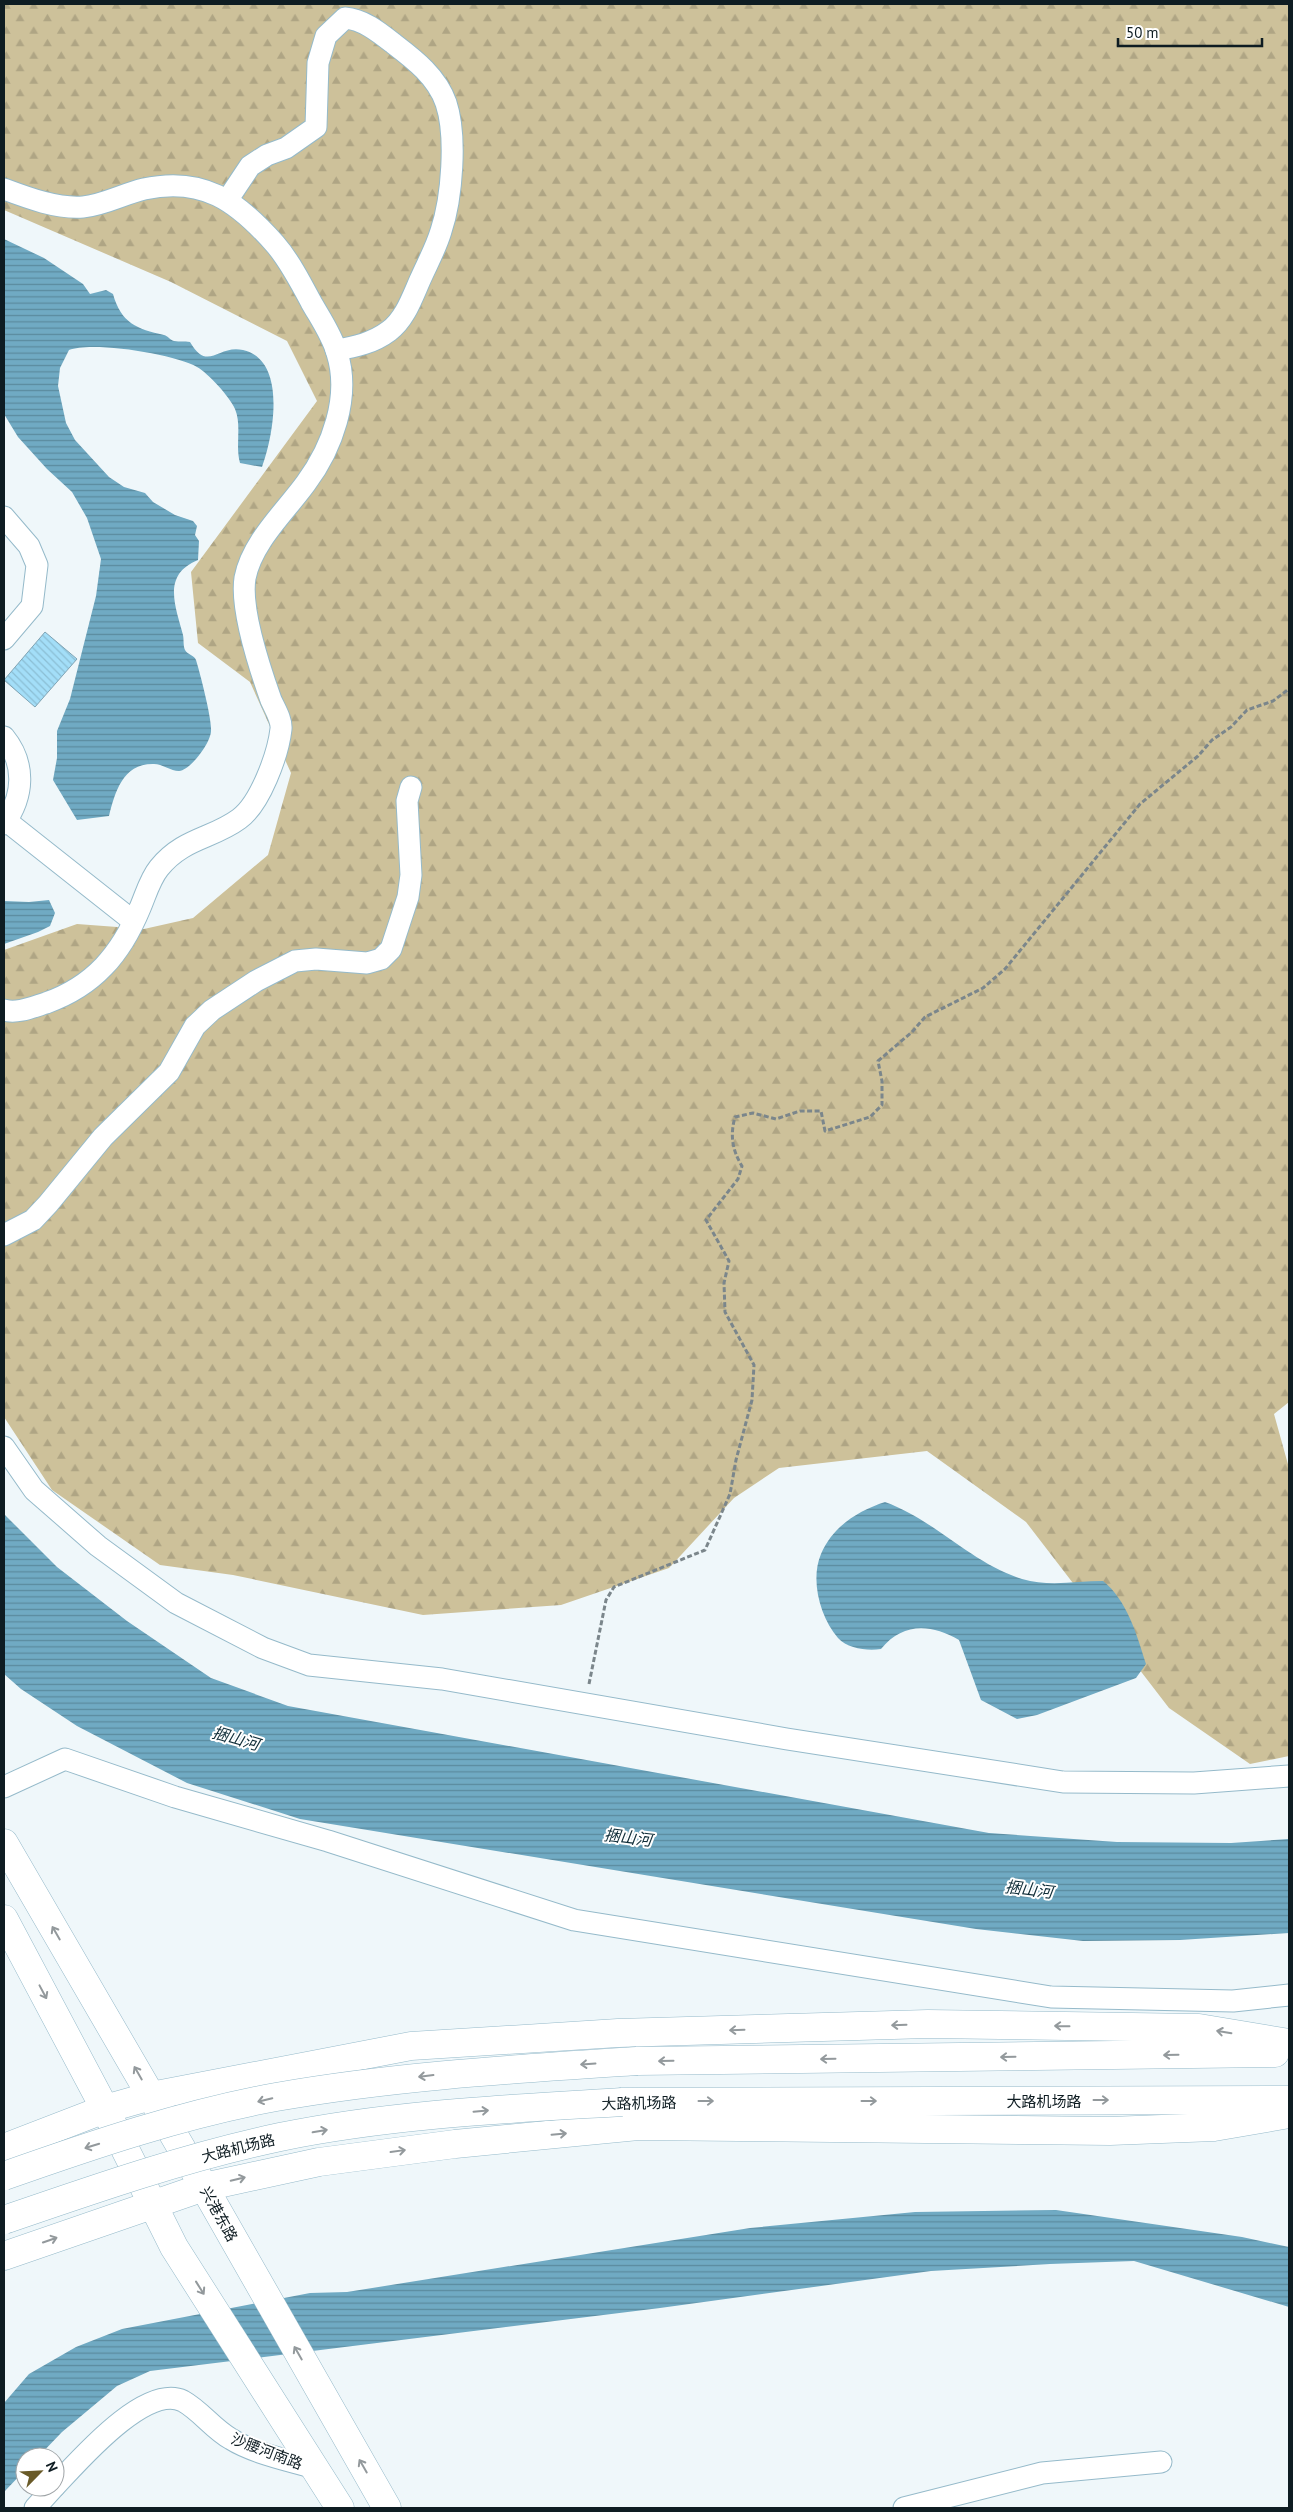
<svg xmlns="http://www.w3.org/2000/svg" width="1293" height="2512" font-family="'PT Sans','Noto Sans SC',sans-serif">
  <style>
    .forest { fill: url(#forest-firs) }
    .water { fill: url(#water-rules) }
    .building { fill: url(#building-back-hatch); stroke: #80a4b4 }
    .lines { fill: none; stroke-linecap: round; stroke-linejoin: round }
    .minor-casing { stroke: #95baca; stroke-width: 23 }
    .major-casing { stroke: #95baca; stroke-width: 29 }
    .path { stroke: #7b868b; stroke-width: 3; stroke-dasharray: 5 2.5; stroke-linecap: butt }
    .minor { stroke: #fff; stroke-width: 21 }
    .major { stroke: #fff; stroke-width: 28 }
    .major-bridge-casing { stroke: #95baca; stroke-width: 29; stroke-linecap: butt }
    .major-bridge { stroke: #fff; stroke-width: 28 }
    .oneway { stroke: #93999c }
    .labels { text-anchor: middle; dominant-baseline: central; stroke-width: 4; stroke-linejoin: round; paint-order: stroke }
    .street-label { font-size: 15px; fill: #0e1c22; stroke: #fff }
    .water-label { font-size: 16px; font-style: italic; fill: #102d38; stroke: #fff }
  </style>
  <defs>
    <pattern id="forest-firs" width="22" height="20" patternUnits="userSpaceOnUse" patternTransform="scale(1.25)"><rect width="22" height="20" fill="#cdc19a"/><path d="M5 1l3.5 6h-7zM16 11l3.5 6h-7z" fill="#afa584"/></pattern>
    <pattern id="water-rules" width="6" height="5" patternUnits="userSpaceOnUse" patternTransform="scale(1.25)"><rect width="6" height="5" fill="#70aac3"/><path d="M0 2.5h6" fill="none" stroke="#5a8a9e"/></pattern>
    <pattern id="building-back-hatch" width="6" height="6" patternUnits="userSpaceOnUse" patternTransform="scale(1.25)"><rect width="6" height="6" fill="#a3def8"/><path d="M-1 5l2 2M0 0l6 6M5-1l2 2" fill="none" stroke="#8bbed4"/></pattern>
  </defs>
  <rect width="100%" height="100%" fill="#eff7fa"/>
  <!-- forest -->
  <path class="forest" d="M4 4H1289V1402L1274 1414 1289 1468V1756L1250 1764 1169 1708 1026 1522 927 1451 779 1468 734 1498 669 1568 561 1605 423 1615 233 1575 160 1565 52 1490 4 1417V950L77 924 144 929 193 918 268 855 291 773 250 682 198 643 191 572 317 401 287 341 171 282 4 210Z"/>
  <!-- water -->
  <g class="water">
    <path d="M4 239 44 258 83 284 90 294 106 290 113 294C121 323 137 329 164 335 168 336 170 340 174 341 180 342 184 341 190 342 208 373 218 344 243 350 288 360 273 438 262 467L240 463C235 446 242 426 235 409 230 397 208 373 197 367 175 354 92 341 69 350L60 368 58 386 66 423 75 440 109 477 124 487 145 493 153 502 175 515 193 521 197 526 195 535 199 541 198 560C161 575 176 607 183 635 184 639 183 646 185 650 188 655 194 655 196 660 200 673 212 719 211 731 211 742 191 770 179 771 171 771 162 764 154 764 123 763 115 792 109 816L77 820 53 780 57 758V731L70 699 96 596 101 559 87 518 72 492 47 469 18 437 4 414Z"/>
    <path d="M49 900 55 913 50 926 38 932 4 944V901L29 902Z"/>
    <path d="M885 1502C935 1520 971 1563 1022 1579 1049 1587 1076 1581 1103 1581 1127 1600 1137 1635 1146 1664L1136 1678 1037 1715 1017 1719 981 1700 959 1640C931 1624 903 1622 881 1649 868 1651 848 1649 838 1638 820 1617 810 1580 821 1554 833 1526 858 1511 885 1502Z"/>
    <path d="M4 1514 57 1567 127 1621 211 1678 288 1706 989 1833 1117 1842 1231 1843 1289 1839V1933L1180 1940 1083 1941 976 1929 300 1819 187 1783 77 1726 21 1689 4 1674Z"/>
    <path d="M1056 2210 1242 2237 1289 2247V2307L1134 2261 1050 2264 931 2271 660 2308 150 2371 117 2386 62 2432 38 2457H25V2470L4 2492V2403L29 2374 76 2347 122 2329 310 2293 347 2292 750 2228 915 2212Z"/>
  </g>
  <!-- building -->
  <path class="building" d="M45 632 77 659 35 707 4 680Z"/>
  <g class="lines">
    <defs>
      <g id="minor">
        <path d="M4 189C28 198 57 209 83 207 104 205 123 194 144 189 203 176 237 201 275 244 289 260 301 283 311 302 320 318 332 335 337 353 351 397 332 448 306 483 285 512 252 542 245 578 240 609 260 669 271 700 275 709 282 720 281 729 278 755 260 804 239 819 212 839 183 838 159 868 150 879 146 894 140 908 121 954 94 986 46 1003 33 1007 17 1014 4 1010"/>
        <path d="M228 199 250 166 267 155 286 148 316 127 318 63 326 36 345 18C363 19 380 33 394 44 415 60 437 77 446 103 457 136 452 198 441 231 436 248 427 264 420 280 412 298 405 319 389 331 373 343 355 347 336 350"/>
        <path d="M4 517 29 546 37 565 32 606 4 639"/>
        <path d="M4 737C26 764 24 796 4 824"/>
        <path d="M4 819 133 921"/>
        <path d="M4 1235 33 1220 48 1204 103 1137 169 1072 195 1026 212 1010 256 981 295 961 316 959 367 963 381 959 391 949 408 897 411 875 407 801 411 787"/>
        <path d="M4 1447 34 1490 98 1546 176 1603 263 1648 309 1665 442 1679 787 1739 1063 1782 1194 1783 1289 1776"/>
        <path d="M4 1787 65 1759 175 1797 328 1841 574 1920 1051 1997 1233 2001 1289 1995"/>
        <path d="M55 2486C78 2462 145 2383 183 2401 201 2411 213 2429 231 2439 253 2453 288 2460 314 2468"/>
        <path d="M35 2508 54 2487"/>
        <path d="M904 2508 1042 2473 1161 2462"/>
      </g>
      <g id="major">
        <path d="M4 1843 204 2187 387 2508"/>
        <path d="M4 1919 105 2109 174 2247 340 2508"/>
        <path d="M637 2061 1275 2053"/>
        <path d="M622 2102 1289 2100"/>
        <path d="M4 2148 105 2109 151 2096 411 2046 618 2033 928 2024 1199 2028 1289 2043"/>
        <path d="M4 2256 204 2187 319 2162 455 2144 638 2126 1110 2131 1214 2127 1289 2114"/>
      </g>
    </defs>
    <!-- minor casing -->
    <use href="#minor" class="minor-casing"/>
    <!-- major casing -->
    <use href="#major" class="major-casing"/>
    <!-- path -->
    <path class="path" d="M589 1684 606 1600 614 1587 705 1550 730 1494 736 1460 752 1400 754 1365 725 1312 724 1283 729 1261 706 1220 738 1179 742 1166C732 1150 730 1135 735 1117L753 1113 776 1119 800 1111H821L825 1131 870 1117 882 1105V1081L878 1061 912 1032 925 1017 983 988 1005 969 1140 804 1198 756 1212 740 1231 727 1247 710 1273 701 1289 689"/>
    <!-- minor -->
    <use href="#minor" class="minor"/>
    <!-- major -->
    <use href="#major" class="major"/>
    <defs>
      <g id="major-bridge">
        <path d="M4 2176C92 2145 183 2114 276 2097 395 2076 516 2069 637 2061"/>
        <path d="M4 2220C94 2189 186 2157 280 2137 392 2114 508 2109 622 2102"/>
      </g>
    </defs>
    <!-- major-bridge casing -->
    <use href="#major-bridge" class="major-bridge-casing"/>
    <!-- major-bridge -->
    <use href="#major-bridge" class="major-bridge"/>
  </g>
  <!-- one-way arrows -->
  <defs><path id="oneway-shaft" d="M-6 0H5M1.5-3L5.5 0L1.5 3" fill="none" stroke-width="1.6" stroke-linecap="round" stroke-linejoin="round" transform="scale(1.25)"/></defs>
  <g class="oneway">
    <use href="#oneway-shaft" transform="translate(56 1933) rotate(-120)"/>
    <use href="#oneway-shaft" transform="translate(43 1992) rotate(62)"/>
    <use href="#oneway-shaft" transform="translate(899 2025) rotate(178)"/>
    <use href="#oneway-shaft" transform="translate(1062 2026) rotate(-179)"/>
    <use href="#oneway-shaft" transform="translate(737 2030) rotate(178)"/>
    <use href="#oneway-shaft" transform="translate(1224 2032) rotate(-171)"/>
    <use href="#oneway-shaft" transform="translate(1171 2055) rotate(179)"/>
    <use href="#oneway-shaft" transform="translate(1008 2057) rotate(179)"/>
    <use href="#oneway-shaft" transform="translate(828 2059) rotate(179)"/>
    <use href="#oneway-shaft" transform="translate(666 2061) rotate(179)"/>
    <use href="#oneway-shaft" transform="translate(588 2064) rotate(176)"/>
    <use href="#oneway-shaft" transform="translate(138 2073) rotate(-120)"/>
    <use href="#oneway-shaft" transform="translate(426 2076) rotate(173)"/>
    <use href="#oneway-shaft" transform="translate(265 2100) rotate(167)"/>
    <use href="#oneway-shaft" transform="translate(1101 2100)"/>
    <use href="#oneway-shaft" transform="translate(706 2101)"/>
    <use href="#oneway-shaft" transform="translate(869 2101)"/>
    <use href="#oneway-shaft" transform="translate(481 2111) rotate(-5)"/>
    <use href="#oneway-shaft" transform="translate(320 2131) rotate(-10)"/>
    <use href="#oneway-shaft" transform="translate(559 2134) rotate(-5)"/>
    <use href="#oneway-shaft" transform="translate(92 2146) rotate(163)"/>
    <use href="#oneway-shaft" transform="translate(398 2151) rotate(-8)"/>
    <use href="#oneway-shaft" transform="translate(238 2179) rotate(-13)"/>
    <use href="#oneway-shaft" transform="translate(50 2240) rotate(-19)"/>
    <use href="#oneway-shaft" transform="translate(200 2288) rotate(58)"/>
    <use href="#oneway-shaft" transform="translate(298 2353) rotate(-120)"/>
    <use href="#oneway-shaft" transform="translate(363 2466) rotate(-120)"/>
  </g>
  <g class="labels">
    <!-- street labels -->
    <g class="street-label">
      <text x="1044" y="2101">大路机场路</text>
      <text transform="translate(639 2103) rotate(-1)">大路机场路</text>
      <text transform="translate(238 2148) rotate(-14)">大路机场路</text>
      <text transform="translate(219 2214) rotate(61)">兴港东路</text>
      <text transform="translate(267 2451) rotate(21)">沙腰河南路</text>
    </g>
    <!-- water labels -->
    <g class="water-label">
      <text transform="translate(236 1738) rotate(16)">捆山河</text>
      <text transform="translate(628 1837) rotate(7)">捆山河</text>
      <text transform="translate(1029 1889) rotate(7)">捆山河</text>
    </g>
  </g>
  <!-- border -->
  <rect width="1293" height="2512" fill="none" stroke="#0e1c22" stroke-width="10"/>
  <!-- north arrow -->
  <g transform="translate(40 2472) rotate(66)"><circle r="24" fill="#ffffff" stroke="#9fa4a7"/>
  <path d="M0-4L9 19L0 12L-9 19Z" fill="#695a28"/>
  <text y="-8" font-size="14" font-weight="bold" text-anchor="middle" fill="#0e1c22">N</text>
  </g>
  <!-- scale -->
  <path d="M1118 38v8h144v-8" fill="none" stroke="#0e1c22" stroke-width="2.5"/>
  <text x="1126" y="38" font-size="15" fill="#0e1c22" stroke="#ffffff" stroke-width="4" paint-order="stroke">50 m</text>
</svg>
